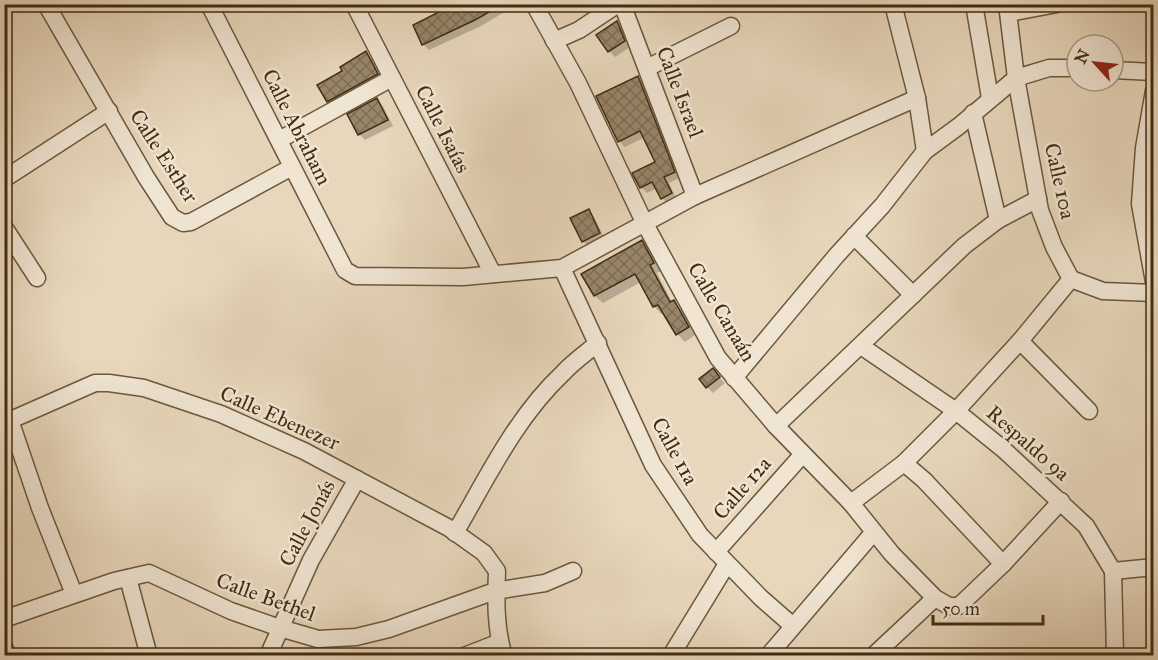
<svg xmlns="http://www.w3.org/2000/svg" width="1158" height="660" font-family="'IM FELL Great Primer',serif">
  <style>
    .shadow { fill: #0003 }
    .building { fill: url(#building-cross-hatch); stroke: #412d11; stroke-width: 1.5 }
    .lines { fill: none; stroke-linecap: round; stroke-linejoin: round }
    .street-casing { stroke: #6b583c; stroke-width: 19 }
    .street { stroke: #f0e5d3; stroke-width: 16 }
    .labels { text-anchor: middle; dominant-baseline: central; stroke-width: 5; stroke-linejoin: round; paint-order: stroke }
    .street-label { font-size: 21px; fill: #412d11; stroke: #f0e5d3 }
  </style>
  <defs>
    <pattern id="building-cross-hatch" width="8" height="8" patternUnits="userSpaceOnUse" patternTransform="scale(1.5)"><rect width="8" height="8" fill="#98856a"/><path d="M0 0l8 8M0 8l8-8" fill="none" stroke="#7e6d56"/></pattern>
  </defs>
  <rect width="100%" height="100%" fill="#e8d7bc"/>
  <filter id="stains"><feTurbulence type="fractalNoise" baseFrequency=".00333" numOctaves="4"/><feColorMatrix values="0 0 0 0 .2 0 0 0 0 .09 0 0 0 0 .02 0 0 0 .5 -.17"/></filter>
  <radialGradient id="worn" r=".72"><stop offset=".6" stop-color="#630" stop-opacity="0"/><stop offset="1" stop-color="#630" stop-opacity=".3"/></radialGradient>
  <!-- shadow -->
  <g class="shadow">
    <path d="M456 4H518L481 26 429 50 423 44Z"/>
    <path d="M617 23 623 28 630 47 615 57 609 51Z"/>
    <path d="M366 53 372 59 383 80 334 107 328 101 345 71Z"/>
    <path d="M638 78 644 83 679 178 669 183 677 200 668 204 662 198 657 188 647 193 641 187 657 162 645 137 625 147 619 141Z"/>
    <path d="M377 100 383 106 393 126 365 140 359 134Z"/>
    <path d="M588 211 594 217 605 239 589 247 583 241Z"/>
    <path d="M641 242 649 249 661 271 657 273 672 302 681 309 695 335 685 342 677 334 665 312 661 314 654 306 641 282 603 303 595 296 583 274Z"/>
    <path d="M718 376 725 383 713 393 707 387Z"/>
  </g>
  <!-- building -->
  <g class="building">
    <path d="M445 4H503L475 20 422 45 413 25 447 8Z"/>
    <path d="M617 21 625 41 608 52 596 35Z"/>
    <path d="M366 51 378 74 327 102 317 85 342 71 340 67Z"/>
    <path d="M638 76 675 172 664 177 672 193 661 199 652 182 640 188 632 173 655 162 640 131 618 142 596 96Z"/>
    <path d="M377 98 388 120 358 135 347 114Z"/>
    <path d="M589 209 600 233 582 242 570 218Z"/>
    <path d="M642 240 654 263 650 265 670 302 674 300 689 327 676 335 658 305 653 307 635 274 594 296 581 274Z"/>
    <path d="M713 368 720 377 706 388 699 379Z"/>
  </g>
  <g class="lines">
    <defs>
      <g id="street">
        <path d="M46 4 146 177 172 217 183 223 191 222 292 167"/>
        <path d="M209 4 345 270 355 276 463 277 562 268 695 196 917 98"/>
        <path d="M354 4 493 274"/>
        <path d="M534 4 578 83 645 224 718 358 776 426 851 503 892 554 935 598 949 606H959L1003 564 924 480 904 463"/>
        <path d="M622 4 695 196"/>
        <path d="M893 4 917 98 925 151"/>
        <path d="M974 4 990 98"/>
        <path d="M1007 4 1016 78 1040 210 1054 247 1071 279 1103 291 1154 293"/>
        <path d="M1009 13 1057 4"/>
        <path d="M554 41 579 30 618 4"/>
        <path d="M647 68 731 26"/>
        <path d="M1113 70 1154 72"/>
        <path d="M1154 91 1144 148 1140 204 1154 282"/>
        <path d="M973 113 998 220"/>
        <path d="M279 140 392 78"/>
        <path d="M4 179 109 111"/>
        <path d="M4 227 37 278"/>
        <path d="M854 236 913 295"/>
        <path d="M562 268 653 465 700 535 761 598 793 626"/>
        <path d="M1020 341 1089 411"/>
        <path d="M861 346 956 411 1003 449 1086 526 1113 571 1154 567"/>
        <path d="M734 378 836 256 882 206 925 151 959 126 1016 78 1049 68H1077"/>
        <path d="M10 420 40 508 74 594"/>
        <path d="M4 423 95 383H109L144 388 221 414 304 451 449 528 484 553 497 571C496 599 495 628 504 656"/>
        <path d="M776 426 964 246 998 220 1038 199"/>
        <path d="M851 503 904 463 956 411 1020 341 1071 279"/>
        <path d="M455 533C487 478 516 417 563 373 573 362 586 353 598 343"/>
        <path d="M716 552 803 454"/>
        <path d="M1003 564 1061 501"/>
        <path d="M1113 571 1115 656"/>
        <path d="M128 578 149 656"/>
        <path d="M4 619 114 581 149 573 231 611 280 628 318 639 356 637 389 629 495 591 545 583 573 571"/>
        <path d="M4 647 8 656"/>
        <path d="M672 654 727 564"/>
        <path d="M268 656 311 560 357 479"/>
        <path d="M464 656 500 642"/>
        <path d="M768 656 873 533"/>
        <path d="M873 656 935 598"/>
      </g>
    </defs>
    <!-- street casing -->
    <use href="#street" class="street-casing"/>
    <!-- street -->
    <use href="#street" class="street"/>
  </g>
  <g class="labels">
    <!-- street labels -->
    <g class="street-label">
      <text transform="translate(680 92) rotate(69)">Calle Israel</text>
      <text transform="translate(297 127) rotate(63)">Calle Abraham</text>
      <text transform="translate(443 129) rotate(63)">Calle Isaías</text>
      <text transform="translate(164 156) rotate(57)">Calle Esther</text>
      <text transform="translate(1060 181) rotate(77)">Calle 10a</text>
      <text transform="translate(722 312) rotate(59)">Calle Canaán</text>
      <text transform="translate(280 418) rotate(24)">Calle Ebenezer</text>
      <text transform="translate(1028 443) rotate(41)">Respaldo 9a</text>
      <text transform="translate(675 451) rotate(61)">Calle 11a</text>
      <text transform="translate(742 488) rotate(-49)">Calle 12a</text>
      <text transform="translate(307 523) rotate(-62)">Calle Jonás</text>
      <text transform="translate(266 597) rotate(20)">Calle Bethel</text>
    </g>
  </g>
  <!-- margin -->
  <rect width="1158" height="660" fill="none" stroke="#e8d7bc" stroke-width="24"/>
  <rect x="6" y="6" width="1146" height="648" fill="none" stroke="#412d11" stroke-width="3"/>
  <rect x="12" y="12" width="1134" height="636" fill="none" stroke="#412d11" stroke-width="1.5"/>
  <!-- north arrow -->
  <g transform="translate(1095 63) rotate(297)"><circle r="28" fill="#f0e5d3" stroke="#aa9b85" stroke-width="1.5"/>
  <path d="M0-4.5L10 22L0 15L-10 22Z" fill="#8f2418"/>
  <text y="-9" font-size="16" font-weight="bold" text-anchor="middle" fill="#412d11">N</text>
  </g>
  <!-- scale -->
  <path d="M933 615v9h110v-9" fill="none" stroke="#412d11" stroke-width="3"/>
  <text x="942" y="615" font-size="18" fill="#412d11" stroke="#f0e5d3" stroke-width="4.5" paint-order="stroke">50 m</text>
  <rect width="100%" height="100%" filter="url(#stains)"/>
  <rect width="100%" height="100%" fill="url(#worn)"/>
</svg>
